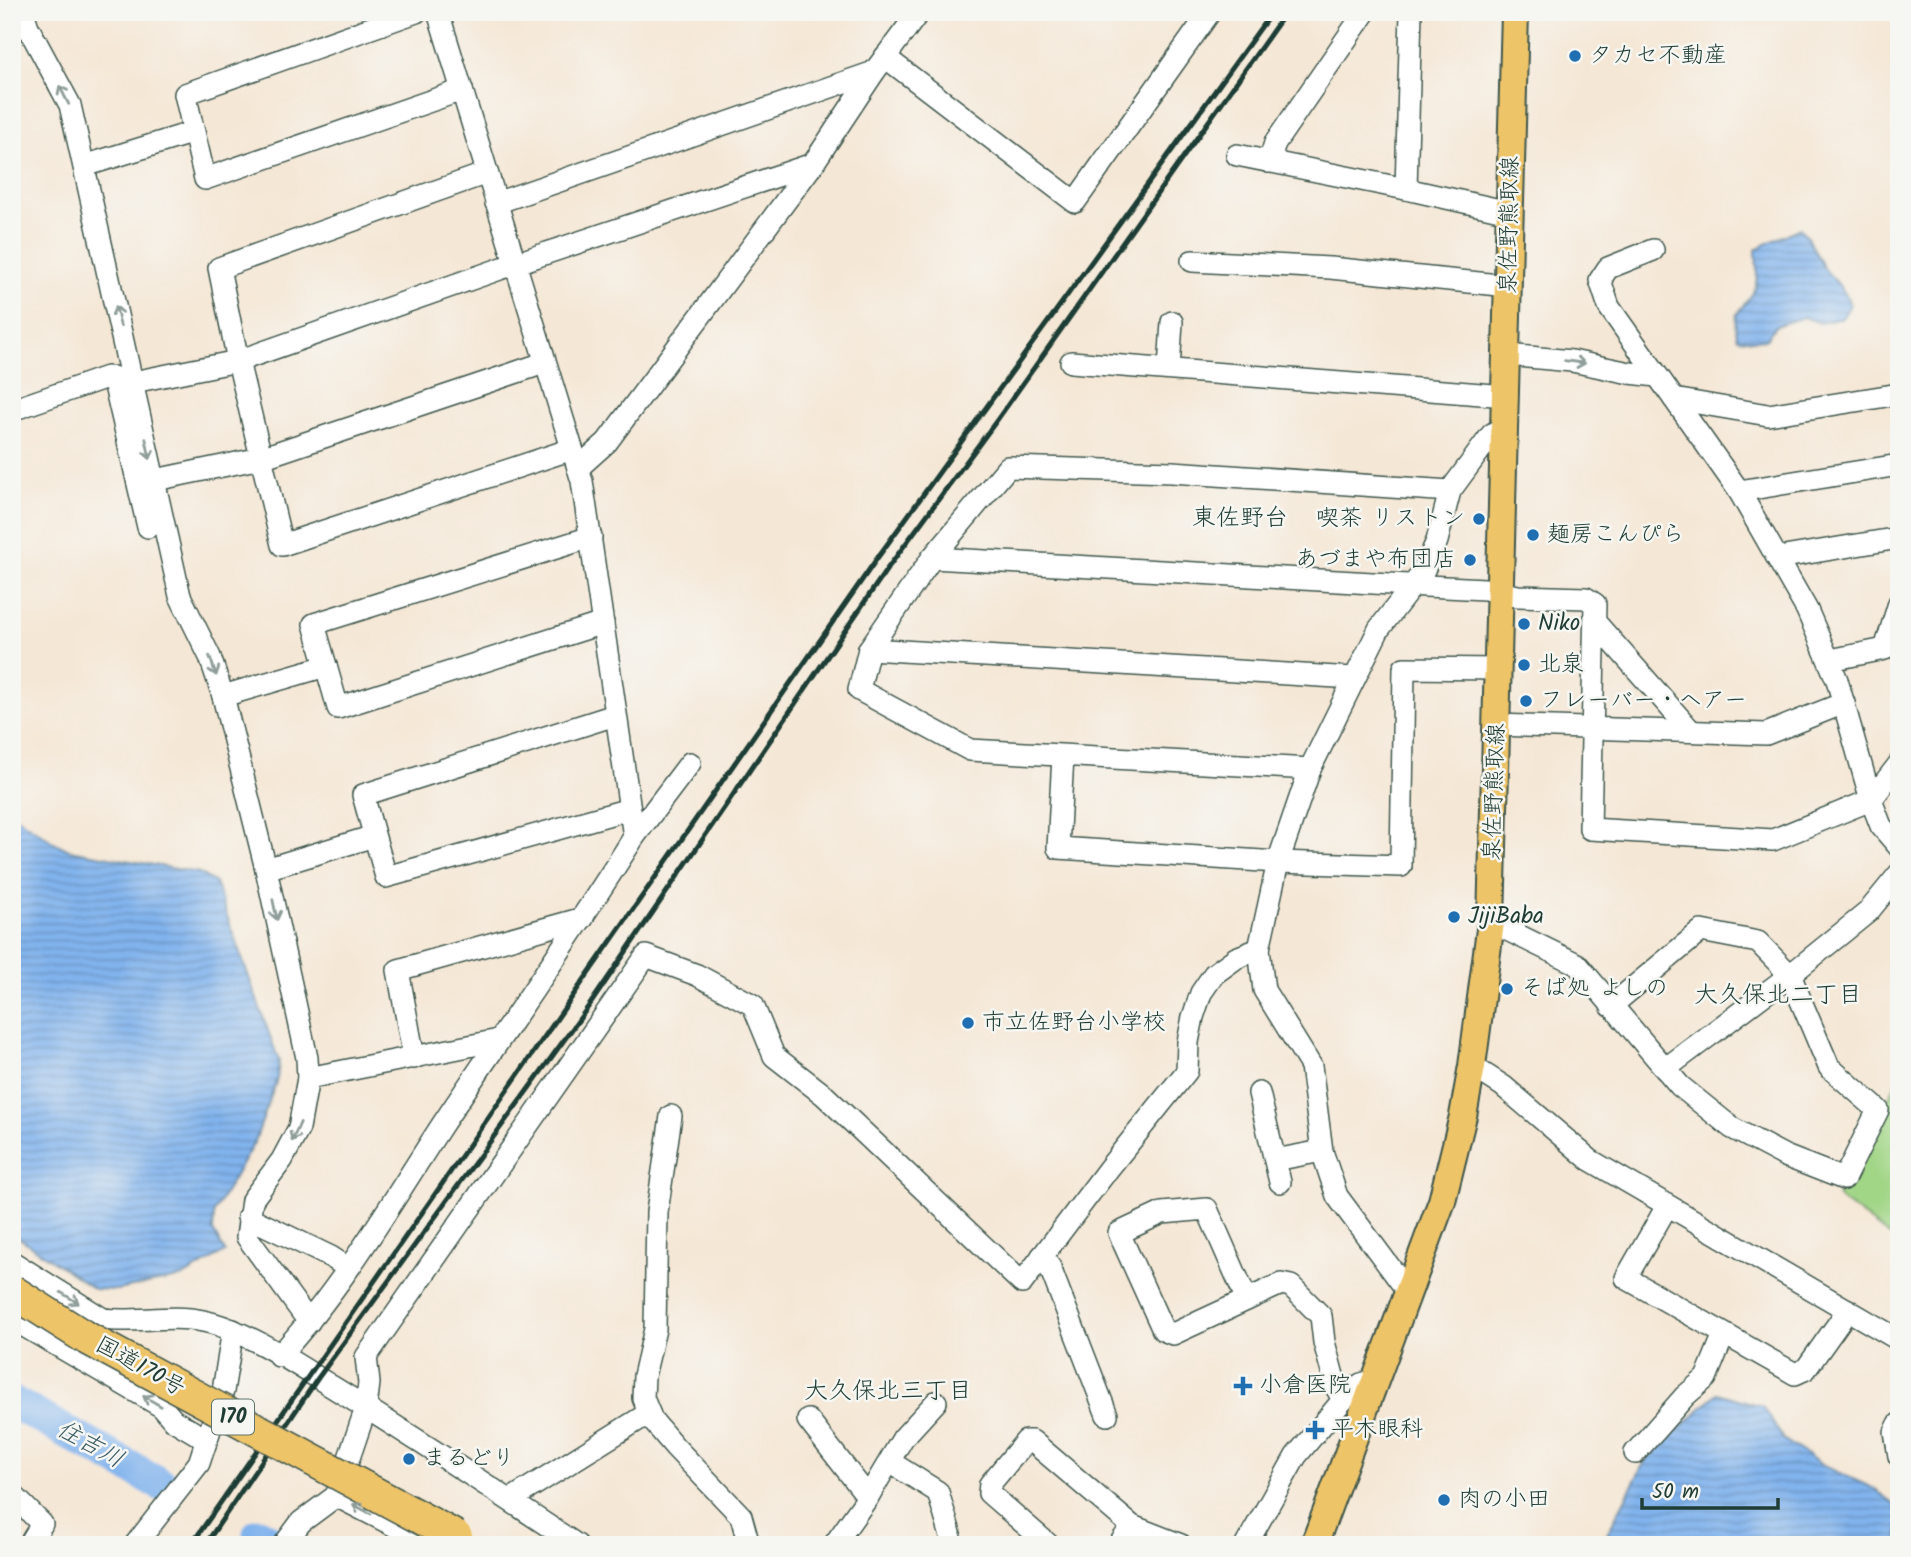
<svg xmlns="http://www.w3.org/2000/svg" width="1911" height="1557" font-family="Kalam,'Klee One',sans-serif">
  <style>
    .park { fill: #a2d687; stroke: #608a5e; stroke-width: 2 }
    .water { fill: url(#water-rules); stroke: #507890; stroke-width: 2 }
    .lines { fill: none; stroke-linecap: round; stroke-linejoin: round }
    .river { stroke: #81b3ed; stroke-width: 33 }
    .minor-casing { stroke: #3f564c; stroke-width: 24 }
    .major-casing { stroke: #3f564c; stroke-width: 30 }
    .minor { stroke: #fff; stroke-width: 21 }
    .major { stroke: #eec469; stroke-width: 26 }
    .rail { stroke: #1f3d34; stroke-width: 5 }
    .highway-bridge-casing { stroke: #3f564c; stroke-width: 35; stroke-linecap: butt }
    .highway-bridge { stroke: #eec469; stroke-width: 32 }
    .oneway { stroke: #8f9e9a }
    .poi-dot { fill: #1f6fb2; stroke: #f6f6f2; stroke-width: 2.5 }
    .labels { text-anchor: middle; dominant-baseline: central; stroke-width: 5; stroke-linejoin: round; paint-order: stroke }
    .shield { fill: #f6f6f2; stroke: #60746d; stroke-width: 2 }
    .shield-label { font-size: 21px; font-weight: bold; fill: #1f3d34 }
    .poi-label { font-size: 23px; fill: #1f3d34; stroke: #f6f6f2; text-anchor: start }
    .street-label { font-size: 23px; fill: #1f3d34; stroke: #f6f6f2 }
    .neighbourhood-label { font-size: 24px; fill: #1f3d34; stroke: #f6f6f2 }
    .water-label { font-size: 24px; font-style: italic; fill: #385a62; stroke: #f6f6f2 }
  </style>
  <defs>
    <pattern id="water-rules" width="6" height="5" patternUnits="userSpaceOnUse" patternTransform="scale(1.75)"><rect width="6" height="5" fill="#81b3ed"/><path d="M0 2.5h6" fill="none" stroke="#6993c1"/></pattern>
  </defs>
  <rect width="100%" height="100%" fill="#f6f6f2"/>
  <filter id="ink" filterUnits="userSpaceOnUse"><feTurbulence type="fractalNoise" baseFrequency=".0143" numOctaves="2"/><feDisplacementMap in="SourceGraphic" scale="14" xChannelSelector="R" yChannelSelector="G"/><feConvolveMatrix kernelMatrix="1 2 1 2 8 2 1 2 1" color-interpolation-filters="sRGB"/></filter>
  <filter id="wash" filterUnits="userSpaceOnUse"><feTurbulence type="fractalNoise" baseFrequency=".00686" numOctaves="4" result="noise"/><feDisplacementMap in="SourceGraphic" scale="28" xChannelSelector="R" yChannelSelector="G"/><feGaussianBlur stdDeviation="1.57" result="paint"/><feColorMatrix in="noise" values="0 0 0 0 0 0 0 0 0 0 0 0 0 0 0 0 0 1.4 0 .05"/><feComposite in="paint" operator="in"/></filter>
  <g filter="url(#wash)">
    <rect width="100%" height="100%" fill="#f5e7d5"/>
    <!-- park -->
    <path class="park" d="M1899 1078V1243L1837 1197Z"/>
    <!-- water -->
    <g class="water">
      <path d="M1800 228C1813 243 1815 254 1824 268 1834 281 1845 288 1850 305L1842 318 1820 323 1804 317 1775 326 1766 339 1754 340 1738 338C1729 306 1746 311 1755 288 1759 277 1756 261 1756 249Z"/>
      <path d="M12 814 53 842 69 850 199 873 215 883 279 1061 277 1079 255 1141 214 1212 213 1231 225 1252 183 1277 117 1290 94 1289 12 1233Z"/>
      <path d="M1717 1393 1763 1406 1783 1439 1824 1466 1873 1488 1899 1508V1545H1601L1644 1463Z"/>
    </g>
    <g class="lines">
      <!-- river -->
      <g class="river">
        <path d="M12 1402 168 1488"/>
        <path d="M259 1534 278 1545"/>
      </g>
    </g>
  </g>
  <g filter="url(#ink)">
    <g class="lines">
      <defs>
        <g id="minor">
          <path d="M23 12 28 27 70 105 180 596 210 657 223 696 266 869 307 1058 308 1078 299 1128 282 1160 252 1200 247 1237 309 1322"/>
          <path d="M416 12 185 94 205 179 462 90"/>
          <path d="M885 57 1075 202 1210 12"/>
          <path d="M1237 155 1406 189 1509 212"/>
          <path d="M1269 162 1275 143 1365 12"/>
          <path d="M84 166 194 132"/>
          <path d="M487 173 219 268 238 361 282 545 572 449"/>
          <path d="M1406 189 1411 12"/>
          <path d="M496 203 874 72"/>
          <path d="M1653 250 1608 268 1600 280 1609 307 1739 491 1807 610 1837 680 1871 800 1881 826 1899 847"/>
          <path d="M1192 261 1330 268 1509 286"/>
          <path d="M1507 355 1572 361 1630 373 1657 376"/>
          <path d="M1071 362 1507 396"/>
          <path d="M1169 369 1172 322"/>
          <path d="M113 377 148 527"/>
          <path d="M1674 399 1768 415 1899 394"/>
          <path d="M12 410 107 377 133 382 238 361 514 264 813 164"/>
          <path d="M578 468 607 442 813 164 874 72 919 12"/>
          <path d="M155 480 261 458 544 363"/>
          <path d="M1739 491 1899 465"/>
          <path d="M591 537 314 624 338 708 603 623"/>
          <path d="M932 558 1008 467 1172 472 1450 491"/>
          <path d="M1778 558 1899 538"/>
          <path d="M1595 622 1691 731"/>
          <path d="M869 649 1353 678"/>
          <path d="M1830 660 1885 649 1899 603"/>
          <path d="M223 696 326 666"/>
          <path d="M615 715 363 795 386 877 629 809"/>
          <path d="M1497 725 1766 734 1844 703"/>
          <path d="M1063 756 1058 848 1278 862 1401 866 1404 668 1499 669"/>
          <path d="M1310 769 970 750 859 690 869 649 932 558 1426 586 1485 589 1518 596 1586 598 1595 604 1590 829 1773 840 1871 800 1899 764"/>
          <path d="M634 837 690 763"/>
          <path d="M266 869 374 836"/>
          <path d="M1491 922 1577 964 1680 1086 1732 1128 1785 1156 1844 1179 1878 1110 1829 1067 1790 975 1758 942 1701 931 1611 1006"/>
          <path d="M414 1058 398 970 583 918"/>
          <path d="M1472 1066 1503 1086 1590 1160 1899 1340"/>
          <path d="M1665 1069 1790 975 1868 912 1899 874"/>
          <path d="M308 1078 499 1040"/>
          <path d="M1259 1093 1280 1182"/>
          <path d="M671 1116 657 1212 655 1329 644 1376 643 1398 652 1420 675 1447 741 1516 749 1545"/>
          <path d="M1275 1160 1322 1151"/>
          <path d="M1667 1206 1626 1278 1795 1374 1806 1369 1848 1310"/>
          <path d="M248 1217 331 1257 348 1268"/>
          <path d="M1042 1256 1049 1265 1107 1415"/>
          <path d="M12 1262 103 1319C136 1323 170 1314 203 1321 244 1329 296 1364 331 1386 414 1437 496 1491 577 1545"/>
          <path d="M1409 1293 1337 1196 1322 1151 1311 1066 1264 990 1259 949 1278 862 1310 769 1379 629 1423 572 1437 541 1450 491 1492 434 1506 425"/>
          <path d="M1247 1300 1207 1209 1162 1213 1119 1233 1163 1330 1173 1334 1281 1284 1291 1286 1321 1316 1324 1342 1336 1387 1343 1400"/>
          <path d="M12 1319 162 1407 173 1420 207 1440"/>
          <path d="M279 1356C343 1287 391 1203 442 1125 506 1029 573 935 634 837L582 481 438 12"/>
          <path d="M808 1420 868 1497 834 1545"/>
          <path d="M1899 1424 1895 1432 1899 1456"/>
          <path d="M1635 1453 1685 1396 1706 1378 1724 1334"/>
          <path d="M890 1462 938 1492 950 1533"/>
          <path d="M12 1494 42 1524 29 1545"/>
          <path d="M336 1496 432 1545"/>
          <path d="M868 1497 903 1438 936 1402"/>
          <path d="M510 1500 649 1413"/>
          <path d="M135 1545 199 1463 223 1391 233 1330"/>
          <path d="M284 1545 301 1522 336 1496 366 1408 369 1383 366 1357 646 956 697 975 753 1005 774 1056 824 1095 1022 1283 1109 1168 1187 1071 1188 1042 1193 1017 1201 993 1214 974 1236 958 1259 949"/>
          <path d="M1049 1545 989 1493 990 1484 1026 1441H1032L1132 1526 1181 1545"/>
          <path d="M1119 1545 1132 1526"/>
          <path d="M1246 1545 1296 1456 1343 1400 1361 1384 1376 1380"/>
        </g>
        <path id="major" d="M1314 1545 1442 1201 1463 1116 1472 1066 1491 922 1515 12"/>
      </defs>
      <!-- minor casing -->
      <use href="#minor" class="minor-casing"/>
      <!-- major casing -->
      <use href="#major" class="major-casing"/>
      <!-- minor -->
      <use href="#minor" class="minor"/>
      <!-- major -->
      <use href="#major" class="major"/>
      <!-- rail -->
      <g class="rail">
        <path d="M191 1545 878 557 1272 12"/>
        <path d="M205 1545 318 1378 591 1003 887 569 997 420 1286 12"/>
      </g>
      <defs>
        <path id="highway-bridge" d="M12 1291 83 1336 456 1537"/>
      </defs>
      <!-- highway-bridge casing -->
      <use href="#highway-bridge" class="highway-bridge-casing"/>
      <!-- highway-bridge -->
      <use href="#highway-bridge" class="highway-bridge"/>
    </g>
    <!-- one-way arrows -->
    <defs><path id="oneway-shaft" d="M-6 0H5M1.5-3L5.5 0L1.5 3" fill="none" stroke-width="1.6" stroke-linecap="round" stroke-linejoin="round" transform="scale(1.75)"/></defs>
    <g class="oneway">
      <use href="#oneway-shaft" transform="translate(64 95) rotate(-117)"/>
      <use href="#oneway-shaft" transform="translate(118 316) rotate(-103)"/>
      <use href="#oneway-shaft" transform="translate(1575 362) rotate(7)"/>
      <use href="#oneway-shaft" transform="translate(148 449) rotate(78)"/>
      <use href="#oneway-shaft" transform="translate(213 666) rotate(71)"/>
      <use href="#oneway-shaft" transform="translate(275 910) rotate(78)"/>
      <use href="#oneway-shaft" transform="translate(296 1132) rotate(114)"/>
      <use href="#oneway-shaft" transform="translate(70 1298) rotate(32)"/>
      <use href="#oneway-shaft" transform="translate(152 1401) rotate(-150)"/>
      <use href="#oneway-shaft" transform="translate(362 1509) rotate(-152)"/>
    </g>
  </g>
  <!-- markers -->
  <g class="poi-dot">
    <circle cx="1575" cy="56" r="7"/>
    <circle cx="1479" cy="519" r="7"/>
    <circle cx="1533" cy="535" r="7"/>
    <circle cx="1470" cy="560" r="7"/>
    <circle cx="1524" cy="624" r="7"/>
    <circle cx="1524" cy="665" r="7"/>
    <circle cx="1526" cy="701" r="7"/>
    <circle cx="1454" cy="917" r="7"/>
    <circle cx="1507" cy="989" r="7"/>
    <circle cx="968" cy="1023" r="7"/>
    <path d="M1239.5 1375.5h7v7h7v7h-7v7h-7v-7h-7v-7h7z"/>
    <path d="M1311.5 1419.5h7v7h7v7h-7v7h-7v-7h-7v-7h7z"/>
    <circle cx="409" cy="1459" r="7"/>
    <circle cx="1444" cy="1500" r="7"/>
  </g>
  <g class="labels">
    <!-- shield labels -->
    <rect class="shield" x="212" y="1399.5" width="42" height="35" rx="5"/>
    <g class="shield-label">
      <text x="233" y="1417">170</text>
    </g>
    <!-- poi labels -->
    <g class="poi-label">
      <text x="1589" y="56">タカセ不動産</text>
      <text x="1465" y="519" text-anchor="end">喫茶 リストン</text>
      <text x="1547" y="535">麺房こんぴら</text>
      <text x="1456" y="560" text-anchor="end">あづまや布団店</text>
      <text x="1538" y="624">Niko</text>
      <text x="1538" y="665">北泉</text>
      <text x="1540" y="701">フレーバー・ヘアー</text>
      <text x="1468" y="917">JijiBaba</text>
      <text x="1521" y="989">そば処 よしの</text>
      <text x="982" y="1023">市立佐野台小学校</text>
      <text x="1259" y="1386">小倉医院</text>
      <text x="1331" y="1430">平木眼科</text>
      <text x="423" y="1459">まるどり</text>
      <text x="1458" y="1500">肉の小田</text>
    </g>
    <!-- street labels -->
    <g class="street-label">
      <text transform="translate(1510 225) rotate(-89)">泉佐野熊取線</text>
      <text transform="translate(1495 792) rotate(-88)">泉佐野熊取線</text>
      <text transform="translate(140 1367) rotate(29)">国道170号</text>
    </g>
    <!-- neighbourhood labels -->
    <g class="neighbourhood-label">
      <text x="1240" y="518">東佐野台</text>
      <text x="1778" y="995">大久保北二丁目</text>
      <text x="888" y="1391">大久保北三丁目</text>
    </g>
    <!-- water labels -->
    <g class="water-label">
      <text transform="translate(90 1445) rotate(29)">住吉川</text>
    </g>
  </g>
  <!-- margin -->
  <rect width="1911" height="1557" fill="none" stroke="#f6f6f2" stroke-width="42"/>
  <!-- scale -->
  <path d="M1642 1498v10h136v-10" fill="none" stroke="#1f3d34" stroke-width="3.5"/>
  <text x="1652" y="1498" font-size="21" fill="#1f3d34" stroke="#f6f6f2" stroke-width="5" paint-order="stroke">50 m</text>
</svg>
